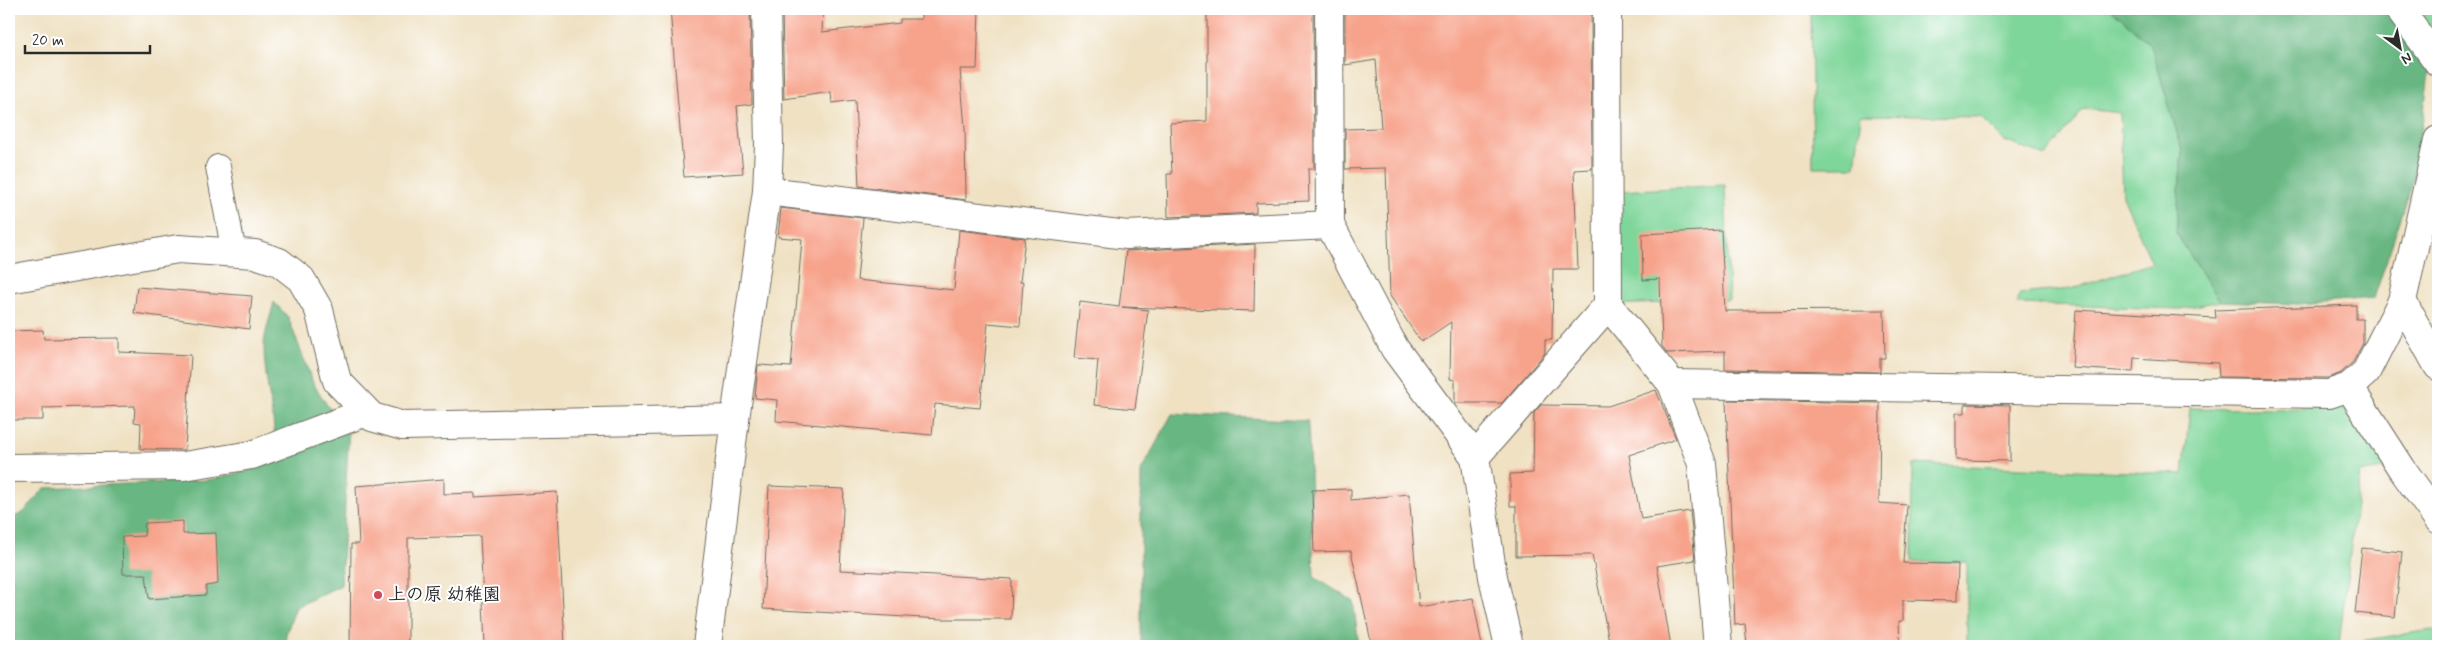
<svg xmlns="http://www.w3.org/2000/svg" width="2447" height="655" font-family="Mynerve,'Klee One',sans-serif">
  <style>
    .green { fill: #7fd69a; stroke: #558062 }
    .forest { fill: #67b782; stroke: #497156 }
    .building { fill: #f7a28a }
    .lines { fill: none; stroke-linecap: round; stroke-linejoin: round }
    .service-casing { stroke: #706b60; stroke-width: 26 }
    .minor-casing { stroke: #706b60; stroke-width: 30 }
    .service { stroke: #fff; stroke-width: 24 }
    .minor { stroke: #fff; stroke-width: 28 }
    .poi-dot { fill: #d1495b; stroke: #fff; stroke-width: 2 }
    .labels { text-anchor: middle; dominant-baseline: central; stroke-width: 4; stroke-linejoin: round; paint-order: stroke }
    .poi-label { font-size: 18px; font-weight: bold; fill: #2b2b2b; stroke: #fff; text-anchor: start }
  </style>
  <rect width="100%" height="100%" fill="#fff"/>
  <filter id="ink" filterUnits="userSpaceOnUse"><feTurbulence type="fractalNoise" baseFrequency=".02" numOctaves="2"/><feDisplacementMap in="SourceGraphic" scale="10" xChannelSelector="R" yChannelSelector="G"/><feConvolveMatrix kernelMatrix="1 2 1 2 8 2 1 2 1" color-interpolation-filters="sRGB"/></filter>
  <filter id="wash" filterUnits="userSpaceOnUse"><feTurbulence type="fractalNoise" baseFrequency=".0096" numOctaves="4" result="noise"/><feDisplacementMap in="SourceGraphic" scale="20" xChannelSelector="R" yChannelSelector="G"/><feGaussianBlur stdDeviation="1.12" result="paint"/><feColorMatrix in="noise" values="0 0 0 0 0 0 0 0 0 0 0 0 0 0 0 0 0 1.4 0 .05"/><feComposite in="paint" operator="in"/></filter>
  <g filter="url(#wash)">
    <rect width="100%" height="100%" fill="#efe1c2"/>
    <!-- green -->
    <g class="green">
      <path d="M1811 9H2111L2151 45 2182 150 2176 233 2220 301 2180 309 2017 304 2019 294 2071 289 2152 263 2123 197 2120 113 2084 109 2045 156 2004 141 1980 117 1861 115 1855 167H1813Z"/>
      <path d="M2409 9H2438V50Z"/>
      <path d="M1725 185 1729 300 1616 305 1619 191Z"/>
      <path d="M2351 403 2394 467 2360 473 2339 644 2438 629V646H1967V562H1912L1913 464 2183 474 2190 408C2244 409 2297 411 2351 403Z"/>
    </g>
    <!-- forest -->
    <g class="forest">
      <path d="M2111 9H2387L2430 65 2416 173 2374 298 2297 304 2220 301 2176 233 2182 150 2151 45Z"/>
      <path d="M274 302 288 317 313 383 329 408 349 424 341 585 296 607 286 634 288 646H9V520L24 512 45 488 208 480 248 471 275 447C275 414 264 381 264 347 264 333 271 316 274 302Z"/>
      <path d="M1172 414 1308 421 1314 577 1353 601 1359 646H1141V471Z"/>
    </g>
    <g id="blocks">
      <!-- building -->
      <g class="building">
        <path d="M670 9H750L752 104 737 106 743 173 684 177Z"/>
        <path d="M782 9H823L822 32 900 23V19H921V9H979L977 69H960L965 128 966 200 859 186 855 100 832 103 831 92 784 99Z"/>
        <path d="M1207 9H1313L1314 169H1308L1309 201 1256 203V213L1168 217 1167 174H1172L1170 123 1207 121Z"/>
        <path d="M1345 9H1591L1592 169 1574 170 1578 269H1553L1552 340H1545V353L1502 403H1455V380L1450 379 1451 322 1421 342 1390 296 1386 168 1345 169V129L1381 128 1376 60 1345 65Z"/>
        <path d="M781 208 863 218 857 280 954 290 959 230 1025 238 1020 282H1023L1020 326 988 323 980 408 935 404 932 435 776 421 777 400 755 398 758 365 791 367 802 239 778 237Z"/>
        <path d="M1721 230 1725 311 1884 310 1885 358H1880V372L1725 369V351L1667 353 1662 346 1660 279 1643 280 1642 234Z"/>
        <path d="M1255 244 1254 311 1122 307 1148 310 1135 409 1094 405 1098 360 1074 358 1080 302 1119 307 1126 251Z"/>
        <path d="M137 287 252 296 249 329 134 313Z"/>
        <path d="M2356 305V319H2363V343L2353 362 2341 373 2328 378 2219 377 2218 363 2134 358 2133 372 2072 368 2076 310 2216 318 2215 310Z"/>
        <path d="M43 330 44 339 119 338V352L191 355 185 450 140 449 141 423 134 422 135 406 43 408V420H9V331Z"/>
        <path d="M1656 390 1676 439 1629 455 1641 519 1690 511 1695 560 1657 566 1671 646H1610L1592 555 1516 556V506H1510V474L1533 473 1534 413 1541 405 1608 406Z"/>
        <path d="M1726 400 1880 403 1879 503 1907 505 1903 563 1958 564 1957 601 1903 600V621H1899L1900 646H1747L1745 624 1735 625Z"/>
        <path d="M1965 404 2010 405V461L1956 460V413H1965Z"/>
        <path d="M444 479V494L475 493V497L557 492 565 646H485L480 536 408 538V646H350L351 544H359L356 486Z"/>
        <path d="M769 486 844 489 840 570 1012 579 1011 619H942L763 609Z"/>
        <path d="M1351 489V500L1409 494 1419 607 1473 598 1482 646H1372L1351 551 1314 552 1312 490Z"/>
        <path d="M183 521V534L216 533 218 584 206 586V595L149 599 146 574H123L122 537 144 536 145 523Z"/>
        <path d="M2362 548 2402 552 2395 617 2355 613Z"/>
      </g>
    </g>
  </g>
  <g filter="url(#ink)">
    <use href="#blocks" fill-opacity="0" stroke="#706b60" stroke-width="1"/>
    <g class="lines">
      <defs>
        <path id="service" d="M218 167 234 253"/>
        <g id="minor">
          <path d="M1329 9 1330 225 1395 349 1475 457 1493 577 1509 646"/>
          <path d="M2399 9 2438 62"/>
          <path d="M767 191 1127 235 1330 225"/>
          <path d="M9 279 178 249 255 254 279 262 301 279 319 310 337 381 372 417 403 426 735 419"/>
          <path d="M2402 301 2438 366"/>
          <path d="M1608 305 1672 384 1702 464 1718 646"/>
          <path d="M1672 384 2329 394 2349 387 2366 372 2402 301 2438 140"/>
          <path d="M2349 387 2402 469 2438 519"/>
          <path d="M1475 457 1608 305 1607 9"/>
          <path d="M9 468 184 466 252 455 366 412"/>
          <path d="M707 646 735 419 767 191 769 145 766 9"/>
        </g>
      </defs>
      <!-- service casing -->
      <use href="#service" class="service-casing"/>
      <!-- minor casing -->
      <use href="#minor" class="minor-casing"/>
      <!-- service -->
      <use href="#service" class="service"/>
      <!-- minor -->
      <use href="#minor" class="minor"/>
    </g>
  </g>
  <!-- markers -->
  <circle class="poi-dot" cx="378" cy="595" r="5"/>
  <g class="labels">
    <!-- poi labels -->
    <g class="poi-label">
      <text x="388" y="595">上の原 幼稚園</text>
    </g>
  </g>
  <!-- margin -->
  <rect width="2447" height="655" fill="none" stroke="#fff" stroke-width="30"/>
  <!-- north arrow -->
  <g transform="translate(2400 48) rotate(148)" stroke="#ffffff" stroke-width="4" paint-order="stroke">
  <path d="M0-4L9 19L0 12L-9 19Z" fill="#2b2b2b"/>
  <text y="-8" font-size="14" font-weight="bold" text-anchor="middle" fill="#2b2b2b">N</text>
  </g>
  <!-- scale -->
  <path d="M25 45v8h125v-8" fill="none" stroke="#2b2b2b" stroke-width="2.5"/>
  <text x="32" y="45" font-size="15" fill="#2b2b2b" stroke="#ffffff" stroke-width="4" paint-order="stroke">20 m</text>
</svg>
